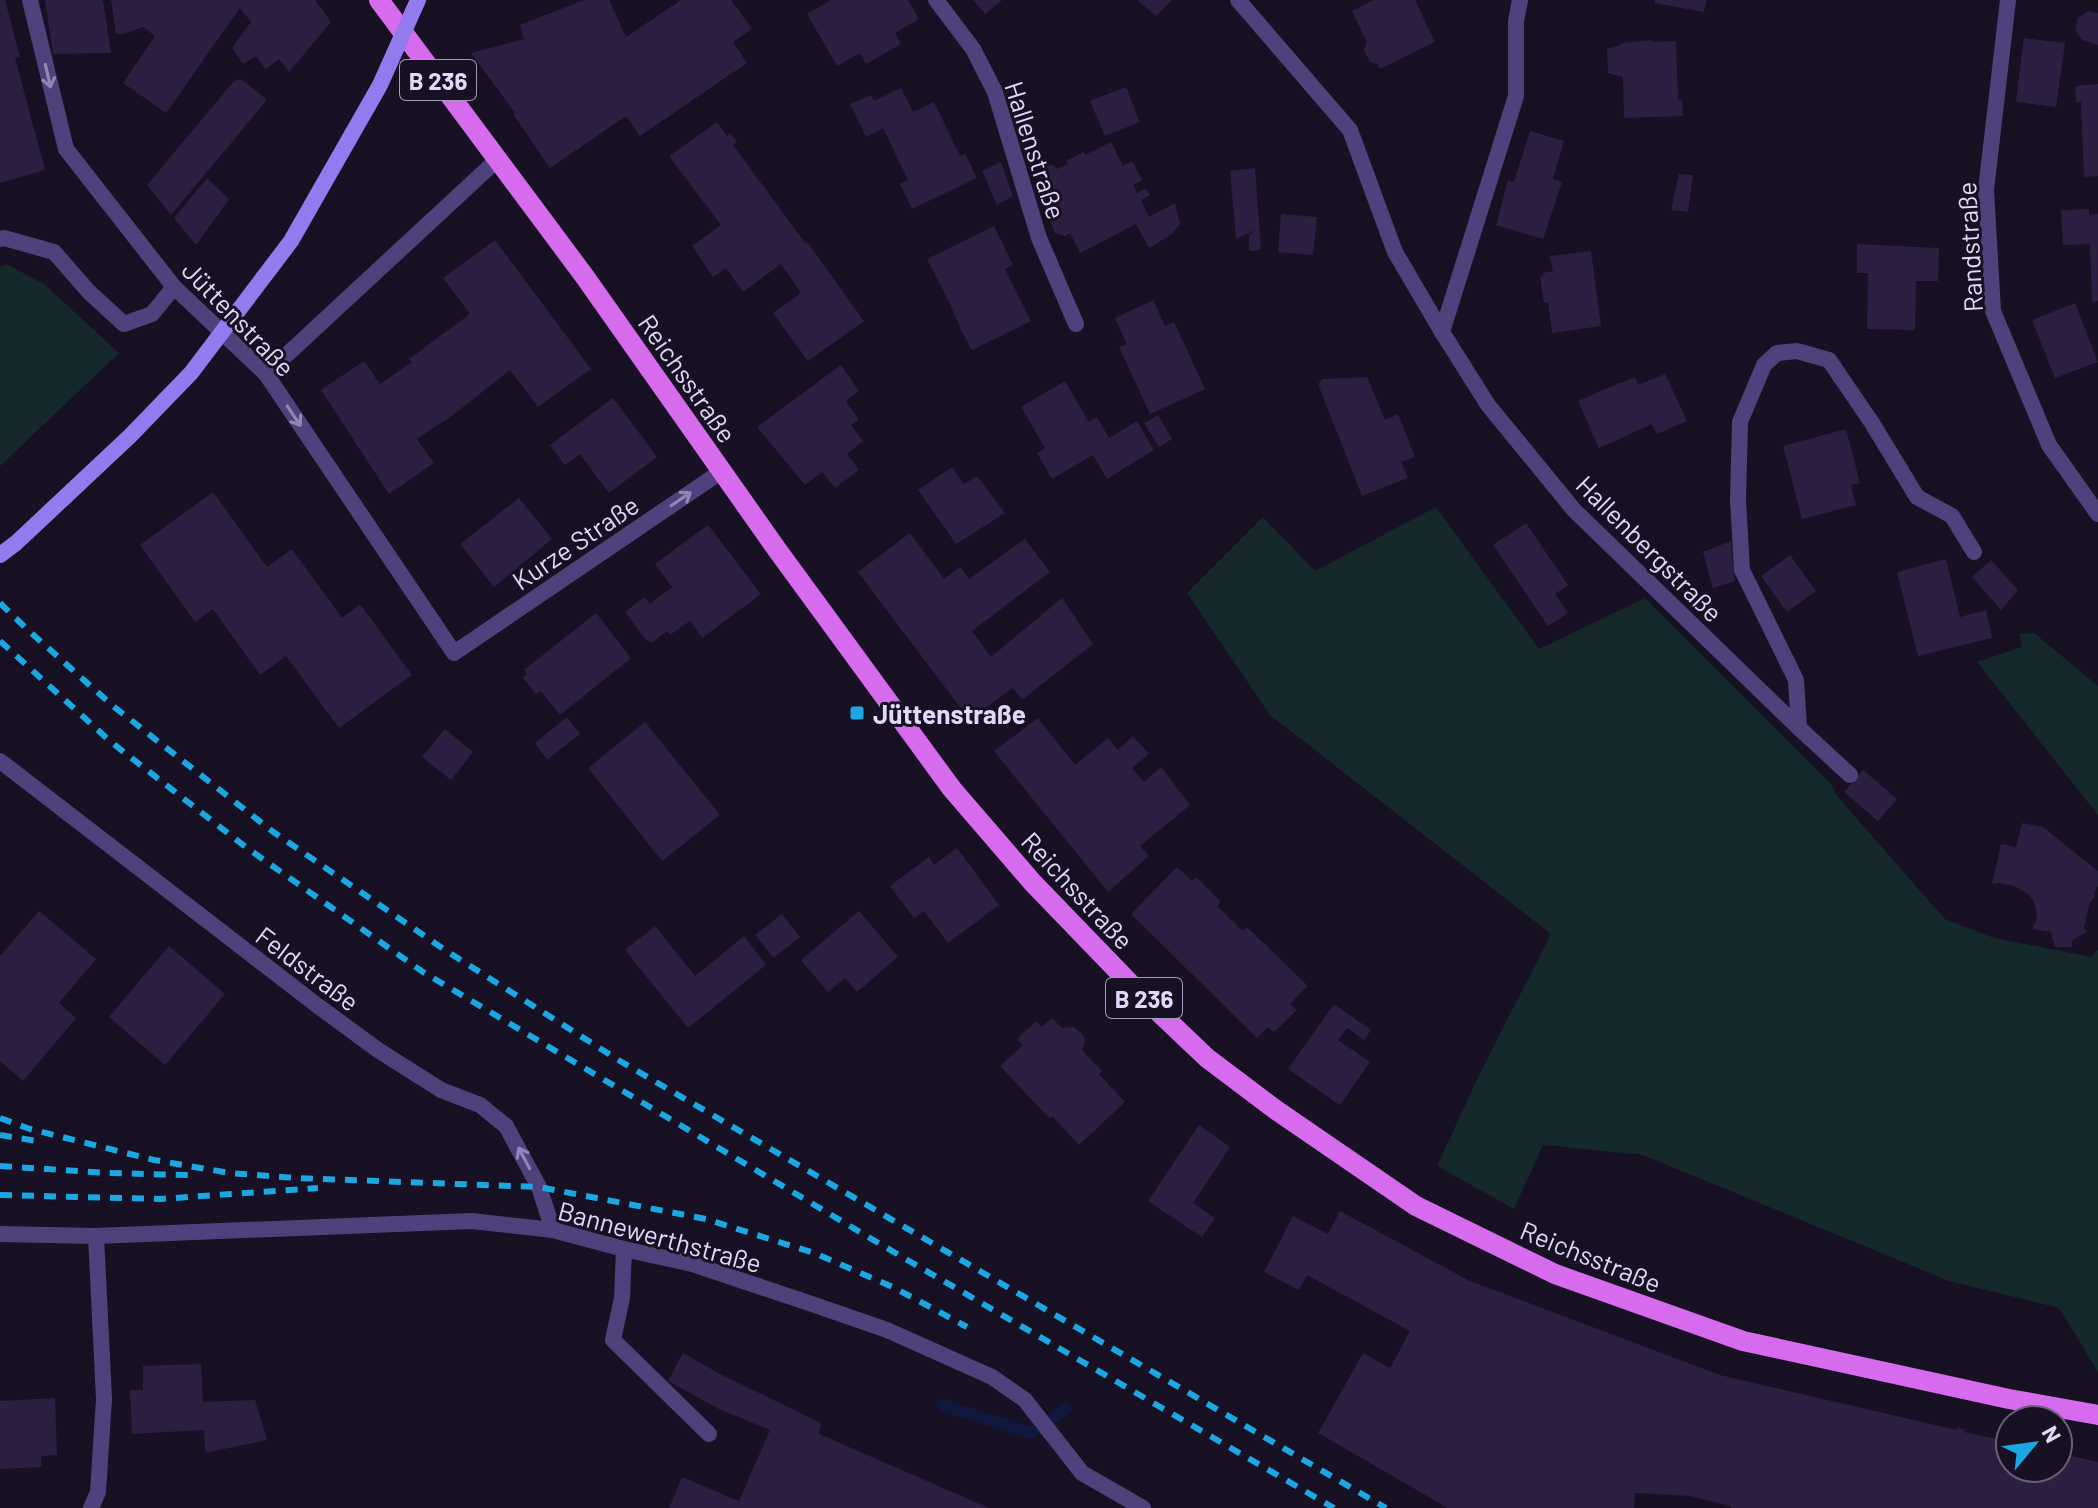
<svg xmlns="http://www.w3.org/2000/svg" width="2098" height="1508" font-family="Barlow,sans-serif">
  <style>
    .green { fill: #15282c }
    .lines { fill: none; stroke-linecap: round; stroke-linejoin: round }
    .stream { stroke: #10183d; stroke-width: 12 }
    .building { fill: #2d1f41 }
    .lane { stroke: #4f427c; stroke-width: 16 }
    .street { stroke: #4f427c; stroke-width: 16 }
    .primary { stroke: #d66ced; stroke-width: 20 }
    .rail { stroke: #1ba8e2; stroke-width: 6; stroke-dasharray: 12 10; stroke-linecap: butt }
    .secondary-bridge { stroke: #937aef; stroke-width: 16 }
    .oneway { stroke: #9186b5 }
    .poi-dot { fill: #1ba8e2; stroke: #171123; stroke-width: 3 }
    .labels { text-anchor: middle; dominant-baseline: central; stroke-width: 6; stroke-linejoin: round; paint-order: stroke }
    .shield { fill: #171123; stroke: #a59cba; stroke-width: 2 }
    .shield-label { font-size: 24px; font-weight: bold; fill: #e2d8fa }
    .street-label { font-size: 26px; fill: #e2d8fa; stroke: #171123 }
    .poi-label { font-size: 26px; font-weight: bold; fill: #e2d8fa; stroke: #171123; text-anchor: start }
  </style>
  <rect width="100%" height="100%" fill="#171123"/>
  <!-- green -->
  <g class="green">
    <path d="M6 264 44 284 119 353 0 466V267Z"/>
    <path d="M1436 507 1539 649 1645 598 1831 784 1837 796 1945 919 1994 938 2092 957 2098 949V1372L2059 1308 1949 1281 1643 1155 1543 1145 1514 1209 1437 1166 1479 1075 1551 934 1270 715 1187 593 1263 517 1315 571Z"/>
    <path d="M2034 633 2098 686V815L1977 662 2022 647 2019 634Z"/>
  </g>
  <g class="lines">
    <!-- stream -->
    <path class="stream" d="M942 1405 1031 1433 1066 1409"/>
  </g>
  <!-- building -->
  <g class="building">
    <path d="M0 0H5L20 57 15 58 45 170 0 183Z"/>
    <path d="M45 0H103L111 53 53 54Z"/>
    <path d="M111 0H315L331 22 289 72 279 59 266 69 256 56 243 64 232 48 251 22 240 8 166 113 123 83 155 36 143 27 124 34H116Z"/>
    <path d="M584 0H609L626 37 681 0H731L752 29 733 42 747 63 640 136 626 116 550 168 513 114 515 113 471 53 524 39 520 25Z"/>
    <path d="M831 0H908L919 19 895 33 901 44 866 64 860 53 837 66 807 14Z"/>
    <path d="M973 0H1002L985 14Z"/>
    <path d="M1137 0H1172L1156 16Z"/>
    <path d="M1373 0H1415L1435 42 1380 69 1378 64 1370 62 1364 50 1367 42 1352 11Z"/>
    <path d="M1655 0H1706L1704 12 1655 3Z"/>
    <path d="M2088 11 2098 13V45L2082 40 2075 30 2078 18Z"/>
    <path d="M2024 38 2065 43 2056 107 2016 102Z"/>
    <path d="M1652 40V42L1676 41 1678 100H1682L1683 116 1624 118 1623 77 1608 73 1607 49 1621 45V43Z"/>
    <path d="M241 79 267 100 171 215 147 185 234 81Z"/>
    <path d="M2098 84V176L2084 177 2081 102H2076L2075 86Z"/>
    <path d="M1126 87 1140 122 1105 136 1090 101Z"/>
    <path d="M901 88 913 112 934 102 960 156 965 154 977 178 912 209 900 184 908 180 883 128 866 137 850 104 871 95 874 101Z"/>
    <path d="M717 122 727 136 730 133 737 142 733 145 806 244 808 243 864 321 808 361 773 313 801 293 781 264 743 292 726 268 713 277 692 246 721 225 669 156Z"/>
    <path d="M1530 131 1564 141 1553 179 1562 182 1543 239 1496 225 1508 180 1514 182Z"/>
    <path d="M1111 142 1123 166 1132 161 1142 180 1133 185 1137 193 1146 188 1150 195 1141 200 1149 217 1175 203 1180 224 1172 234 1149 248 1136 224 1080 253 1070 233 1065 236 1055 233 1048 215 1051 206 1055 204 1053 201 1057 199 1049 185 1041 182 1038 175 1044 166 1053 165 1057 169 1068 164 1066 161 1084 152 1085 155Z"/>
    <path d="M1001 162 1013 196 997 205 982 171Z"/>
    <path d="M1255 168 1261 250 1249 251V235L1256 230 1236 239 1230 171Z"/>
    <path d="M1679 174 1693 175 1688 212 1671 210Z"/>
    <path d="M207 178 229 199 196 245 174 218Z"/>
    <path d="M2089 209V215L2098 214V301L2092 302 2090 244 2063 245 2061 210Z"/>
    <path d="M1281 214 1317 217 1313 255 1278 252Z"/>
    <path d="M994 226 1013 265 1005 269 1031 321 972 350 961 330 950 304 927 259Z"/>
    <path d="M495 240 591 369 538 407 510 370 453 415 417 439 434 463 389 494 321 390 364 361 380 384 412 362 409 359 470 314 443 278Z"/>
    <path d="M1857 244 1939 248 1938 281H1916L1915 330 1867 329 1868 273H1857Z"/>
    <path d="M1591 251 1601 326 1552 333 1548 302 1544 303 1540 276H1543V273L1553 271 1550 256Z"/>
    <path d="M1153 300 1165 326 1174 322 1205 389 1150 414 1119 347 1127 344 1115 318Z"/>
    <path d="M2075 303 2098 362 2055 378 2032 320Z"/>
    <path d="M841 365 859 391 846 401 859 420 851 425 863 441 847 454 859 470 835 488 822 472 805 485 757 427Z"/>
    <path d="M1665 374 1687 421 1657 434 1652 424 1599 448 1578 401 1621 382 1622 383 1635 377 1638 385Z"/>
    <path d="M1367 377 1385 420 1398 414 1415 457 1401 462 1408 478 1362 496 1318 384 1323 379Z"/>
    <path d="M1065 381 1089 422 1097 417 1109 438 1137 421 1154 450 1107 479 1093 455 1052 479 1037 453 1045 448 1021 407Z"/>
    <path d="M613 398 657 457 609 493 580 454 565 465 550 445Z"/>
    <path d="M1158 415 1172 439 1159 447 1144 423Z"/>
    <path d="M1846 429 1860 483 1851 485 1856 505 1802 519 1783 446Z"/>
    <path d="M952 467 964 484 977 476 1005 513 956 544 918 490Z"/>
    <path d="M213 492 267 567 292 549 342 618 360 604 412 675 339 728 286 656 260 675 213 609 195 622 140 545Z"/>
    <path d="M519 498 552 539 494 587 460 544Z"/>
    <path d="M1526 523 1568 585 1555 594 1568 613 1548 626 1493 545Z"/>
    <path d="M708 525 761 594 702 638 690 621 670 635 667 631 653 642 647 641 625 612 644 597 650 604 672 587 655 564Z"/>
    <path d="M910 533 944 579 960 567 969 579 1025 539 1050 572 972 631 991 657 1062 598 1093 644 1022 700 1013 688 969 719 858 572Z"/>
    <path d="M1731 541 1735 581 1713 588 1703 552Z"/>
    <path d="M1790 555 1816 591 1787 612 1761 576Z"/>
    <path d="M1946 559 1960 617 1986 610 1992 638 1918 656 1897 572Z"/>
    <path d="M1991 560 2018 590 2001 610 1972 577Z"/>
    <path d="M596 613 631 658 560 715 541 691 536 694 523 678 527 674 524 670Z"/>
    <path d="M567 717 580 734 547 760 535 743Z"/>
    <path d="M1038 718 1075 765 1108 738 1118 750 1133 736 1149 754 1132 768 1144 782 1161 767 1190 805 1140 846 1149 856 1108 892 994 751Z"/>
    <path d="M645 722 720 815 662 861 588 768Z"/>
    <path d="M445 729 473 752 451 780 422 757Z"/>
    <path d="M1863 770 1897 799 1878 821 1844 792Z"/>
    <path d="M2022 823 2043 827 2098 871V886L2094 893 2095 897 2090 902 2084 928 2087 932 2072 940V947H2055L2051 932 2032 929 2036 921 2037 913 2033 900 2028 894 2014 886 2000 883 1992 884 2001 844 2016 847Z"/>
    <path d="M957 848 999 905 948 943 924 911 914 918 890 886 929 857 934 865Z"/>
    <path d="M1177 867 1192 881 1196 877 1221 902 1217 906 1243 931 1247 927 1308 986 1290 1004 1297 1010 1274 1032 1268 1027 1257 1038 1131 914Z"/>
    <path d="M39 911 96 959 59 1003 76 1018 23 1081 0 1061V956Z"/>
    <path d="M859 911 898 957 857 992 845 978 828 992 801 960Z"/>
    <path d="M782 914 800 937 774 958 755 935Z"/>
    <path d="M655 926 695 976 744 936 766 965 688 1028 625 950Z"/>
    <path d="M169 946 225 994 165 1065 109 1017Z"/>
    <path d="M1334 1004 1371 1030 1364 1040 1347 1028 1338 1040 1370 1062 1340 1105 1288 1069Z"/>
    <path d="M1052 1018 1062 1028 1074 1027 1083 1035 1085 1041 1082 1050 1102 1071 1099 1074 1125 1102 1079 1145 1052 1116 1050 1119 1000 1066 1023 1045 1017 1039 1036 1021 1042 1027Z"/>
    <path d="M1199 1125 1230 1147 1193 1203 1215 1218 1202 1237 1148 1201Z"/>
    <path d="M1340 1211 1470 1281 1720 1375 1957 1430V1428L1965 1429 1964 1432 2010 1442V1468H2058V1453L2098 1462V1508H1731V1506L1690 1496 1635 1493 1634 1508H1448L1318 1433 1363 1353 1390 1368 1410 1331 1307 1275 1299 1290 1264 1272 1293 1216 1328 1234Z"/>
    <path d="M683 1353 722 1375 821 1423 819 1434 989 1508H669L682 1477 739 1501 770 1430 719 1409 668 1381Z"/>
    <path d="M201 1364 203 1402 255 1400 267 1440 205 1453 204 1430 132 1434 130 1390H143V1366Z"/>
    <path d="M55 1398 57 1455 41 1456 42 1467 0 1469V1401Z"/>
  </g>
  <g class="lines">
    <!-- lane -->
    <g class="lane">
      <path d="M0 239 4 238 54 252 89 292 124 324 152 314 174 287"/>
      <path d="M266 374 498 159"/>
      <path d="M1799 728 1796 680 1742 570 1738 500 1740 422 1764 365 1777 353 1797 351 1829 360 1872 423 1917 497 1952 516 1974 552"/>
      <path d="M624 1249 622 1298 613 1340 709 1434"/>
    </g>
    <!-- street -->
    <g class="street">
      <path d="M30 0 66 149 174 287 266 374 454 653 722 471"/>
      <path d="M936 0 973 49 995 92 1039 238 1076 324"/>
      <path d="M1238 0 1350 130 1395 252 1442 332 1488 405 1574 510 1799 728 1850 775"/>
      <path d="M2008 0 1986 190 1993 311 2049 445 2098 514"/>
      <path d="M1442 332 1516 96V21L1520 0"/>
      <path d="M0 761 318 1006 378 1050 441 1090 480 1105 506 1126 539 1187 553 1230"/>
      <path d="M0 1234 96 1236 472 1221 553 1230 624 1249 692 1264 809 1303 887 1330 992 1377 1025 1400 1082 1473 1143 1508"/>
      <path d="M91 1508 98 1492 104 1399 96 1236"/>
    </g>
    <!-- primary -->
    <path class="primary" d="M379 0 585 277 778 551 952 789 1033 883 1147 1001 1207 1058 1276 1110 1416 1206 1555 1274 1743 1341 2009 1399 2098 1415"/>
    <!-- rail -->
    <g class="rail">
      <path d="M0 603 28 630 113 706 272 831 445 950 620 1061 1386 1508"/>
      <path d="M0 641 111 742 247 848 423 972 880 1244 1334 1508"/>
      <path d="M0 1118 30 1129 154 1160 230 1173 296 1178 539 1187 706 1219 814 1253 893 1287 967 1327"/>
      <path d="M0 1135 43 1142"/>
      <path d="M0 1166 108 1173 188 1175"/>
      <path d="M0 1195 160 1199 318 1188"/>
    </g>
    <!-- secondary-bridge -->
    <path class="secondary-bridge" d="M0 555 16 543 130 436 191 373 291 241 380 85 418 0"/>
  </g>
  <!-- one-way arrows -->
  <defs><path id="oneway-shaft" d="M-6 0H5M1.5-3L5.5 0L1.5 3" fill="none" stroke-width="1.6" stroke-linecap="round" stroke-linejoin="round" transform="scale(2)"/></defs>
  <g class="oneway">
    <use href="#oneway-shaft" transform="translate(48 76) rotate(77)"/>
    <use href="#oneway-shaft" transform="translate(294 416) rotate(56)"/>
    <use href="#oneway-shaft" transform="translate(681 499) rotate(-34)"/>
    <use href="#oneway-shaft" transform="translate(524 1158) rotate(-118)"/>
  </g>
  <!-- markers -->
  <rect class="poi-dot" x="849" y="705" width="16" height="16" rx="4"/>
  <g class="labels">
    <!-- shield labels -->
    <g class="shield">
      <rect x="400" y="60" width="76" height="40" rx="6"/>
      <rect x="1106" y="978" width="76" height="40" rx="6"/>
    </g>
    <g class="shield-label">
      <text x="438" y="80">B 236</text>
      <text x="1144" y="998">B 236</text>
    </g>
    <!-- street labels -->
    <g class="street-label">
      <text transform="translate(1036 150) rotate(72)">Hallenstraße</text>
      <text transform="translate(1969 247) rotate(-93)">Randstraße</text>
      <text transform="translate(239 318) rotate(46)">Jüttenstraße</text>
      <text transform="translate(688 378) rotate(55)">Reichsstraße</text>
      <text transform="translate(575 542) rotate(-34)">Kurze Straße</text>
      <text transform="translate(1650 548) rotate(45)">Hallenbergstraße</text>
      <text transform="translate(1078 890) rotate(47)">Reichsstraße</text>
      <text transform="translate(308 968) rotate(37)">Feldstraße</text>
      <text transform="translate(660 1236) rotate(15)">Bannewerthstraße</text>
      <text transform="translate(1591 1256) rotate(22)">Reichsstraße</text>
    </g>
    <!-- poi labels -->
    <g class="poi-label">
      <text x="873" y="713">Jüttenstraße</text>
    </g>
  </g>
  <!-- north arrow -->
  <g transform="translate(2034 1444) rotate(61)"><circle r="38" fill="#171123" stroke="#686179" stroke-width="2"/>
  <path d="M0-6L14 30L0 20L-14 30Z" fill="#1ba8e2"/>
  <text y="-12" font-size="22" font-weight="bold" text-anchor="middle" fill="#e2d8fa">N</text>
  </g>
</svg>
